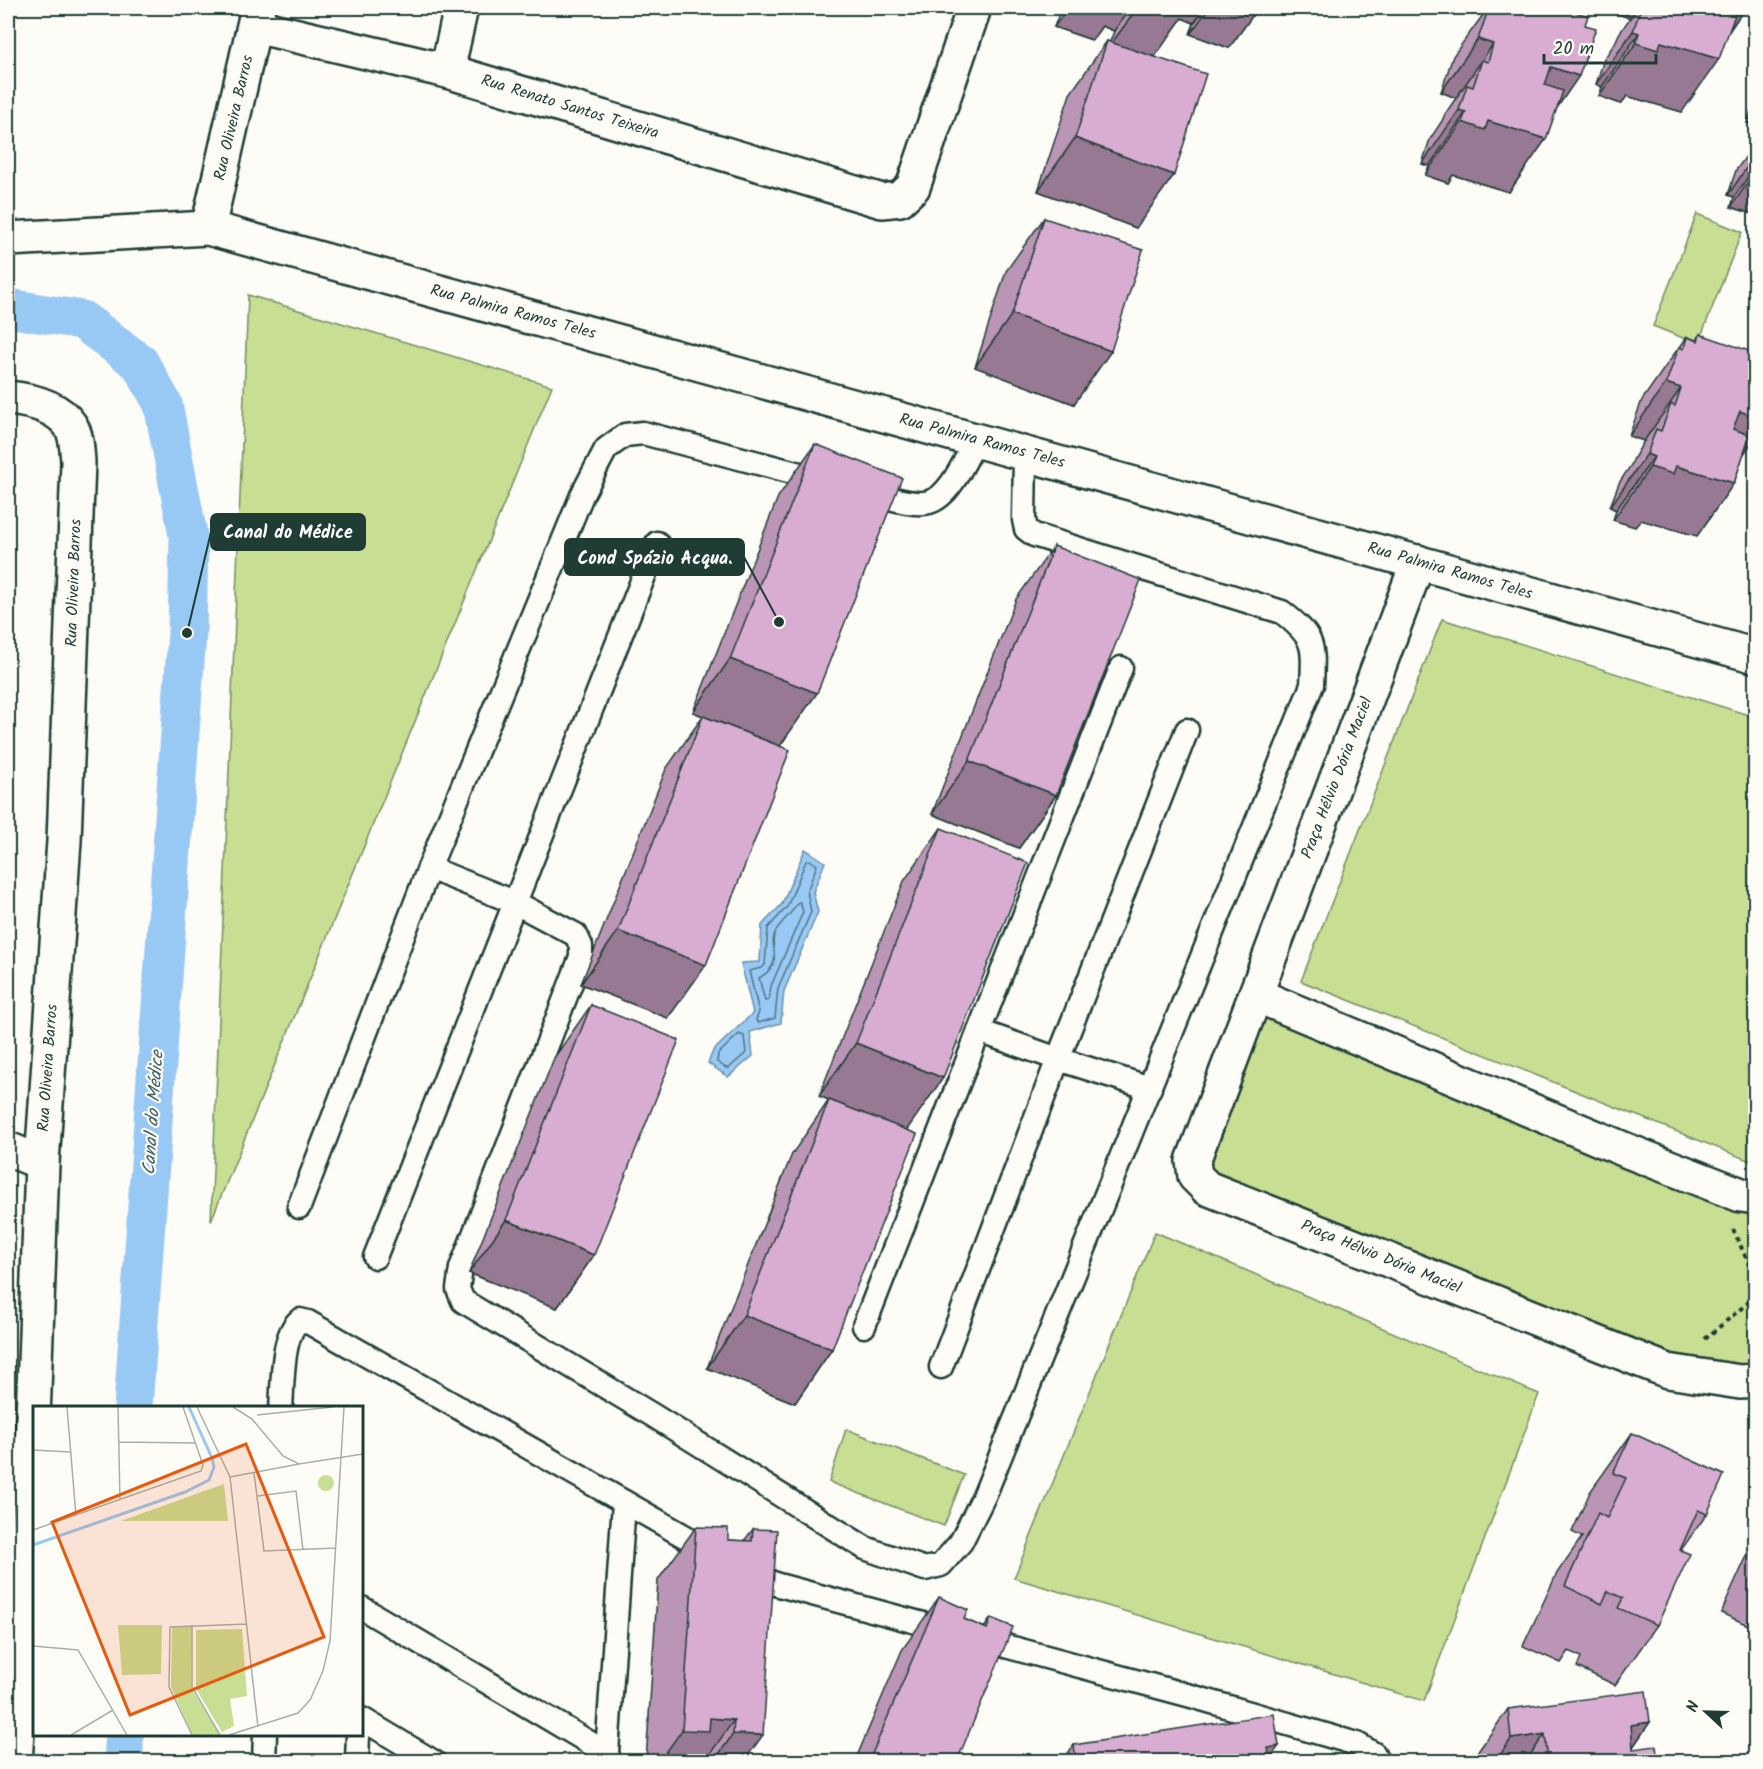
<svg xmlns="http://www.w3.org/2000/svg" width="1763" height="1769" font-family="Kalam,sans-serif">
  <style>
    .green { fill: #c7de93; stroke: #738e64; stroke-width: 1.5 }
    .water { fill: #98c8f4; stroke: #6890a7; stroke-width: 1.5 }
    .lines { fill: none; stroke-linecap: round; stroke-linejoin: round }
    .shore { stroke: #4f7581; stroke-width: 1.5 }
    .canal { stroke: #98c8f4; stroke-width: 39 }
    .lane-casing { stroke: #1f3d34; stroke-width: 27 }
    .street-casing { stroke: #1f3d34; stroke-width: 38 }
    .path { stroke: #1f3d34; stroke-width: 4; stroke-dasharray: 4.5 4.5; stroke-linecap: butt }
    .lane { stroke: #fdfcf7; stroke-width: 22 }
    .street { stroke: #fdfcf7; stroke-width: 33 }
    .wall { fill: #bb95b5; stroke: #1f3d34; stroke-width: 1.5 }
    .shaded-wall { fill: #987993; stroke: #1f3d34; stroke-width: 1.5 }
    .building { fill: #d9add2; stroke: #1f3d34; stroke-width: 1.5 }
    .labels { text-anchor: middle; dominant-baseline: central; stroke-width: 4.5; stroke-linejoin: round; paint-order: stroke }
    .street-label { font-size: 16px; fill: #1f3d34; stroke: #fdfcf7 }
    .water-label { font-size: 18px; font-style: italic; fill: #3d6064; stroke: #fdfcf7 }
    .inset-river { fill: none; stroke: #98c8f4; stroke-width: 3 }
    .inset-road { fill: none; stroke: #a4b0a9; stroke-width: 1.5 }
    .view { fill: #e8590c; fill-opacity: 0.15; stroke: #e8590c; stroke-width: 3 }
    .inset-edge { fill: none; stroke: #1f3d34; stroke-width: 3 }
    .leader { fill: none; stroke: #1f3d34; stroke-width: 2 }
    .callout-dot { fill: #1f3d34; stroke: #fdfcf7; stroke-width: 2 }
    .callout { fill: #1f3d34; stroke: #1f3d34; stroke-width: 2 }
    .callout-label { font-size: 18px; text-anchor: middle; font-weight: bold; fill: #fff }
  </style>
  <rect width="100%" height="100%" fill="#fdfcf7"/>
  <filter id="ink" filterUnits="userSpaceOnUse"><feTurbulence type="fractalNoise" baseFrequency=".0167" numOctaves="2"/><feDisplacementMap in="SourceGraphic" scale="12" xChannelSelector="R" yChannelSelector="G"/><feConvolveMatrix kernelMatrix="1 2 1 2 8 2 1 2 1" color-interpolation-filters="sRGB"/></filter>
  <g filter="url(#ink)">
    <!-- green -->
    <g class="green">
      <path d="M1697 214 1742 232 1698 344 1653 326Z"/>
      <path d="M248 295 552 386 211 1221Z"/>
      <path d="M1442 619 1755 717V1163L1301 981Z"/>
      <path d="M1262 1004 1755 1207V1371L1672 1362 1215 1181 1203 1159Z"/>
      <path d="M1155 1232 1539 1394 1424 1701 1014 1578Z"/>
      <path d="M846 1429 964 1475 944 1526 829 1482Z"/>
    </g>
    <!-- water -->
    <path class="water" d="M805 849 825 862 813 892 818 912 784 991 781 1023 750 1032 753 1056 728 1077 708 1063 713 1051 753 1013 741 963 760 962 762 925 782 904Z"/>
    <g class="lines">
      <!-- shore -->
      <g class="shore">
        <path d="M810 860 817 865 807 891 811 912 778 988 775 1018 758 1023 756 1020 759 1012 749 971 762 968 765 965 768 928 787 907 806 861Z"/>
        <path d="M800 902 803 912 771 986 769 1000 765 1001 759 978C788 961 765 947 777 929 783 920 792 914 797 903Z"/>
        <path d="M739 1034 744 1036 746 1053 729 1068H726L717 1062 718 1054Z"/>
      </g>
      <!-- canal -->
      <g class="canal">
        <path d="M8 308 82 320 140 363 163 404 189 540 187 633 133 1408"/>
        <path d="M124 1762V1734"/>
      </g>
      <defs>
        <g id="lane">
          <path d="M823 480 643 433 625 435 606 449 582 495 429 868 514 902 576 935 581 946V957L461 1268 458 1289 463 1301 654 1416 865 1548 925 1569 941 1565 961 1542 985 1494 1312 685C1314 644 1315 638 1282 612L1034 535 1026 529 1024 520 1025 453"/>
          <path d="M864 491C881 495 912 507 929 502 950 497 966 458 976 440"/>
          <path d="M1150 1088 1058 1059 1187 730"/>
          <path d="M299 1207 429 868"/>
          <path d="M375 1257 657 543"/>
          <path d="M864 1326 979 1031"/>
          <path d="M941 1367 1058 1059 979 1031 1121 668"/>
          <path d="M281 1408C283 1385 281 1334 300 1320L308 1322 714 1553"/>
          <path d="M745 1570 775 1584 1191 1696 1357 1744 1374 1754 1378 1762"/>
          <path d="M362 1608 607 1753"/>
          <path d="M362 1719 434 1762"/>
          <path d="M264 1762 265 1734"/>
          <path d="M357 1762 358 1734"/>
          <path d="M610 1762 607 1753 624 1502"/>
        </g>
        <g id="street">
          <path d="M255 26 447 71 882 201 900 199 913 187 974 8"/>
          <path d="M447 71 461 8"/>
          <path d="M208 228 258 8"/>
          <path d="M8 239 208 228 1756 656"/>
          <path d="M8 398C29 400 57 406 70 425 77 435 77 450 78 462L64 841 42 1163 28 1562 15 1762"/>
          <path d="M1418 562 1193 1161 1195 1176 1207 1188 1668 1371 1740 1382 1756 1381"/>
          <path d="M1256 995 1628 1151 1741 1195 1756 1197"/>
          <path d="M8 1149 42 1163"/>
        </g>
      </defs>
      <!-- lane casing -->
      <use href="#lane" class="lane-casing"/>
      <!-- street casing -->
      <use href="#street" class="street-casing"/>
      <!-- path -->
      <g class="path">
        <path d="M1733 1229 1756 1280"/>
        <path d="M1705 1339 1756 1296"/>
      </g>
      <!-- lane -->
      <use href="#lane" class="lane"/>
      <!-- street -->
      <use href="#street" class="street"/>
    </g>
    <!-- wall -->
    <g class="wall">
      <path d="M1061 8H1258L1229 48 1190 34 1194 23 1182 18 1154 57 1136 228 1038 191 1070 94 1107 41 1110 42 1114 31 1102 26 1092 40 1054 27Z"/>
      <path d="M1488 8H1565L1556 109 1546 139 1509 192 1453 175 1448 183 1425 175 1429 166 1422 164 1430 139 1442 121 1445 114 1456 98 1441 92 1453 56Z"/>
      <path d="M1616 8H1745L1730 30 1682 112 1627 96 1621 104 1599 96 1602 87 1596 84 1604 59 1615 43 1619 34 1630 18 1615 13Z"/>
      <path d="M1755 98V126L1747 123Z"/>
      <path d="M1755 138V211L1753 214 1731 207 1734 197 1728 195 1736 170 1747 155 1751 145Z"/>
      <path d="M1044 218 1074 404 975 367 1006 271Z"/>
      <path d="M1700 334 1743 455 1734 483 1697 536 1641 520 1635 527 1613 520 1616 510 1610 507 1619 483 1631 465 1634 458 1644 441 1629 436 1642 400 1679 347H1680L1687 337 1696 340Z"/>
      <path d="M815 444 780 746 668 1018 581 984 666 769 703 716 693 712 778 497Z"/>
      <path d="M1054 546 1056 795 1019 848 932 814 1016 599Z"/>
      <path d="M941 828 906 1130 832 1349 795 1403 707 1368 792 1154 829 1100 819 1096 904 881Z"/>
      <path d="M591 1005 594 1255 557 1308 469 1273 554 1058Z"/>
      <path d="M1632 1433 1707 1514 1681 1550 1657 1625 1615 1685 1577 1667 1581 1657 1569 1651 1561 1663 1523 1646 1557 1573 1582 1537 1572 1532 1590 1492Z"/>
      <path d="M696 1527 728 1540 744 1541 753 1529 744 1761H646L658 1580Z"/>
      <path d="M1755 1538V1628L1721 1613Z"/>
      <path d="M939 1597 964 1619 984 1628 991 1618 957 1761H855L902 1650Z"/>
      <path d="M1508 1709 1650 1722 1633 1747V1749L1658 1761H1478L1477 1753Z"/>
      <path d="M1074 1745 1270 1759V1761H1062Z"/>
    </g>
    <!-- shaded-wall -->
    <g class="shaded-wall">
      <path d="M8 8H17L8 21Z"/>
      <path d="M1068 8H1130L1114 31 1102 26 1092 40 1054 27Z"/>
      <path d="M1137 8H1205L1194 23 1182 18 1149 65 1107 50Z"/>
      <path d="M1209 8H1258L1229 48 1190 34Z"/>
      <path d="M1441 8H1456L1453 11Z"/>
      <path d="M1618 8H1637L1630 18 1615 13Z"/>
      <path d="M1711 8H1745L1715 51Z"/>
      <path d="M1633 31 1639 33 1602 87 1596 84Z"/>
      <path d="M1478 39 1493 44 1456 98 1441 92Z"/>
      <path d="M1661 42 1719 59 1682 112 1627 96 1621 104 1599 96 1636 43Z"/>
      <path d="M1551 67 1579 76 1542 130 1514 120Z"/>
      <path d="M1459 110 1466 112 1429 166 1422 164Z"/>
      <path d="M1755 111V126L1747 123Z"/>
      <path d="M1488 121 1546 139 1509 192 1453 175 1448 183 1425 175 1462 122Z"/>
      <path d="M1075 138 1174 175 1136 228 1038 191Z"/>
      <path d="M1755 155V167L1734 197 1728 195Z"/>
      <path d="M1755 172V211L1753 214 1731 207Z"/>
      <path d="M1012 314 1111 351 1074 404 975 367Z"/>
      <path d="M1666 383 1681 388 1644 441 1629 436Z"/>
      <path d="M1740 411 1755 417V438L1730 474 1702 464Z"/>
      <path d="M1647 454 1654 457 1616 510 1610 507Z"/>
      <path d="M1676 466 1734 483 1697 536 1641 520 1635 527 1613 520 1650 467Z"/>
      <path d="M730 659 817 693 780 746 693 712Z"/>
      <path d="M969 761 1056 795 1019 848 932 814Z"/>
      <path d="M618 931 706 965 668 1018 581 984Z"/>
      <path d="M856 1043 943 1078 906 1131 819 1096Z"/>
      <path d="M506 1220 594 1255 557 1308 469 1273Z"/>
      <path d="M744 1315 832 1349 795 1403 707 1368Z"/>
      <path d="M710 1718 734 1720 705 1761H660L682 1730Z"/>
      <path d="M1650 1722 1623 1761 1631 1725Z"/>
      <path d="M733 1734 763 1735 744 1761H714Z"/>
      <path d="M1545 1734 1526 1761H1496L1511 1739Z"/>
      <path d="M1279 1746 1268 1761V1748Z"/>
    </g>
    <!-- building -->
    <g class="building">
      <path d="M1175 8H1188L1186 11Z"/>
      <path d="M1489 8H1565L1588 16 1585 25 1596 28 1579 76 1551 67 1545 85 1563 91 1546 139 1488 121 1485 130 1462 122 1466 112 1459 110 1467 85 1473 87 1482 60 1488 62 1493 44 1478 39Z"/>
      <path d="M1641 8H1724L1736 12 1719 59 1661 42 1658 50 1636 43 1639 33 1633 31Z"/>
      <path d="M1107 41 1206 74 1174 175 1075 138Z"/>
      <path d="M1044 218 1143 250 1111 351 1012 314Z"/>
      <path d="M1700 334 1755 353V417L1740 411 1733 429 1750 435 1734 483 1676 466 1673 474 1650 467 1654 457 1647 454 1656 429 1661 431 1671 404 1675 406 1681 388 1666 383 1679 347 1684 349 1687 337 1698 341Z"/>
      <path d="M815 444 902 478 817 693 730 659Z"/>
      <path d="M1054 546 1141 580 1056 795 969 761Z"/>
      <path d="M703 716 790 750 706 965 618 931Z"/>
      <path d="M941 828 1028 863 943 1078 856 1043Z"/>
      <path d="M591 1005 679 1040 594 1255 506 1220Z"/>
      <path d="M829 1100 917 1134 832 1349 744 1315Z"/>
      <path d="M1632 1433 1724 1475 1707 1514 1698 1510 1680 1550 1690 1554 1657 1625 1618 1608 1623 1598 1608 1591 1602 1604 1565 1586 1598 1513 1607 1518 1626 1478 1613 1473Z"/>
      <path d="M696 1527 728 1528V1540L752 1541 753 1529 777 1530 763 1735 733 1734 734 1720 710 1718 709 1731 682 1730Z"/>
      <path d="M939 1597 968 1610 964 1619 987 1629 991 1618 1013 1627 957 1761H869Z"/>
      <path d="M1646 1691 1650 1722 1631 1725 1633 1749 1656 1746 1658 1761H1548L1545 1734 1511 1739 1508 1709Z"/>
      <path d="M1274 1714 1279 1746 1268 1748 1270 1761H1076L1074 1745Z"/>
    </g>
  </g>
  <g class="labels">
    <!-- street labels -->
    <g class="street-label">
      <text transform="translate(570 107) rotate(17)">Rua Renato Santos Teixeira</text>
      <text transform="translate(234 118) rotate(-77)">Rua Oliveira Barros</text>
      <text transform="translate(513 312) rotate(15)">Rua Palmira Ramos Teles</text>
      <text transform="translate(982 441) rotate(15)">Rua Palmira Ramos Teles</text>
      <text transform="translate(1450 571) rotate(16)">Rua Palmira Ramos Teles</text>
      <text transform="translate(74 583) rotate(-88)">Rua Oliveira Barros</text>
      <text transform="translate(1337 778) rotate(-69)">Praça Hélvio Dória Maciel</text>
      <text transform="translate(48 1068) rotate(-86)">Rua Oliveira Barros</text>
      <text transform="translate(1381 1257) rotate(22)">Praça Hélvio Dória Maciel</text>
    </g>
    <!-- water labels -->
    <g class="water-label">
      <text transform="translate(154 1113) rotate(-86)">Canal do Médice</text>
    </g>
  </g>
  <!-- overview -->
  <g transform="translate(33 1406)">
    <rect width="330" height="330" fill="#fdfcf7"/>
    <path d="M285 77a8 8 0 1 1 16 0a8 8 0 1 1-16 0ZM191 78 195 115H88ZM85 219H129L128 268 89 269ZM159 220 158 282 187 329H159L138 281 139 221ZM209 223 214 290 197 293 201 320 189 326 163 283V224Z" fill="#c7de93"/>
    <path class="inset-river" d="M0 139 152 86 176 74 181 61 179 52 156 1"/>
    <path class="inset-road" d="M34 1 43 110M85 1 87 94M164 1 197 71 225 321M200 1 219 13 250 50 266 58 330 48M224 9 300 1M86 36 163 37M0 44 37 46M221 67 231 145 303 142M197 71 266 58M225 90 263 85 270 144M0 124 168 65 170 59 150 1M159 219V281L187 329M0 240 45 244 94 329M38 329 80 304M159 329 136 281 137 221 214 218M196 329 265 307 277 294 290 265 297 235 311 1"/>
    <path class="view" d="M213 38 291 231 97 309 19 116Z"/>
    <rect width="330" height="330" class="inset-edge"/>
  </g>
  <!-- callouts -->
  <path class="leader" d="M187 633L211 532M779 622L744 557"/>
  <g class="callout-dot">
    <circle cx="187" cy="633" r="6"/>
    <circle cx="779" cy="622" r="6"/>
  </g>
  <g class="callout">
    <rect x="211" y="514" width="154" height="36" rx="6"/>
    <rect x="565" y="539" width="179" height="36" rx="6"/>
  </g>
  <g class="callout-label">
    <text x="288" y="538">Canal do Médice</text>
    <text x="655" y="564">Cond Spázio Acqua.</text>
  </g>
  <!-- margin -->
  <rect width="1763" height="1769" fill="none" stroke="#fdfcf7" stroke-width="30"/>
  <rect x="15" y="15" width="1733" height="1739" fill="none" stroke="#1f3d34" stroke-width="2" filter="url(#ink)"/>
  <!-- north arrow -->
  <g transform="translate(1706 1712) rotate(292)" stroke="#fdfcf7" stroke-width="4.5" paint-order="stroke">
  <path d="M0-4.5L10 22L0 15L-10 22Z" fill="#1f3d34"/>
  <text y="-9" font-size="16" font-weight="bold" text-anchor="middle" fill="#1f3d34">N</text>
  </g>
  <!-- scale -->
  <path d="M1544 54v9h112v-9" fill="none" stroke="#1f3d34" stroke-width="3"/>
  <text x="1553" y="54" font-size="18" fill="#1f3d34" stroke="#fdfcf7" stroke-width="4.5" paint-order="stroke">20 m</text>
</svg>
